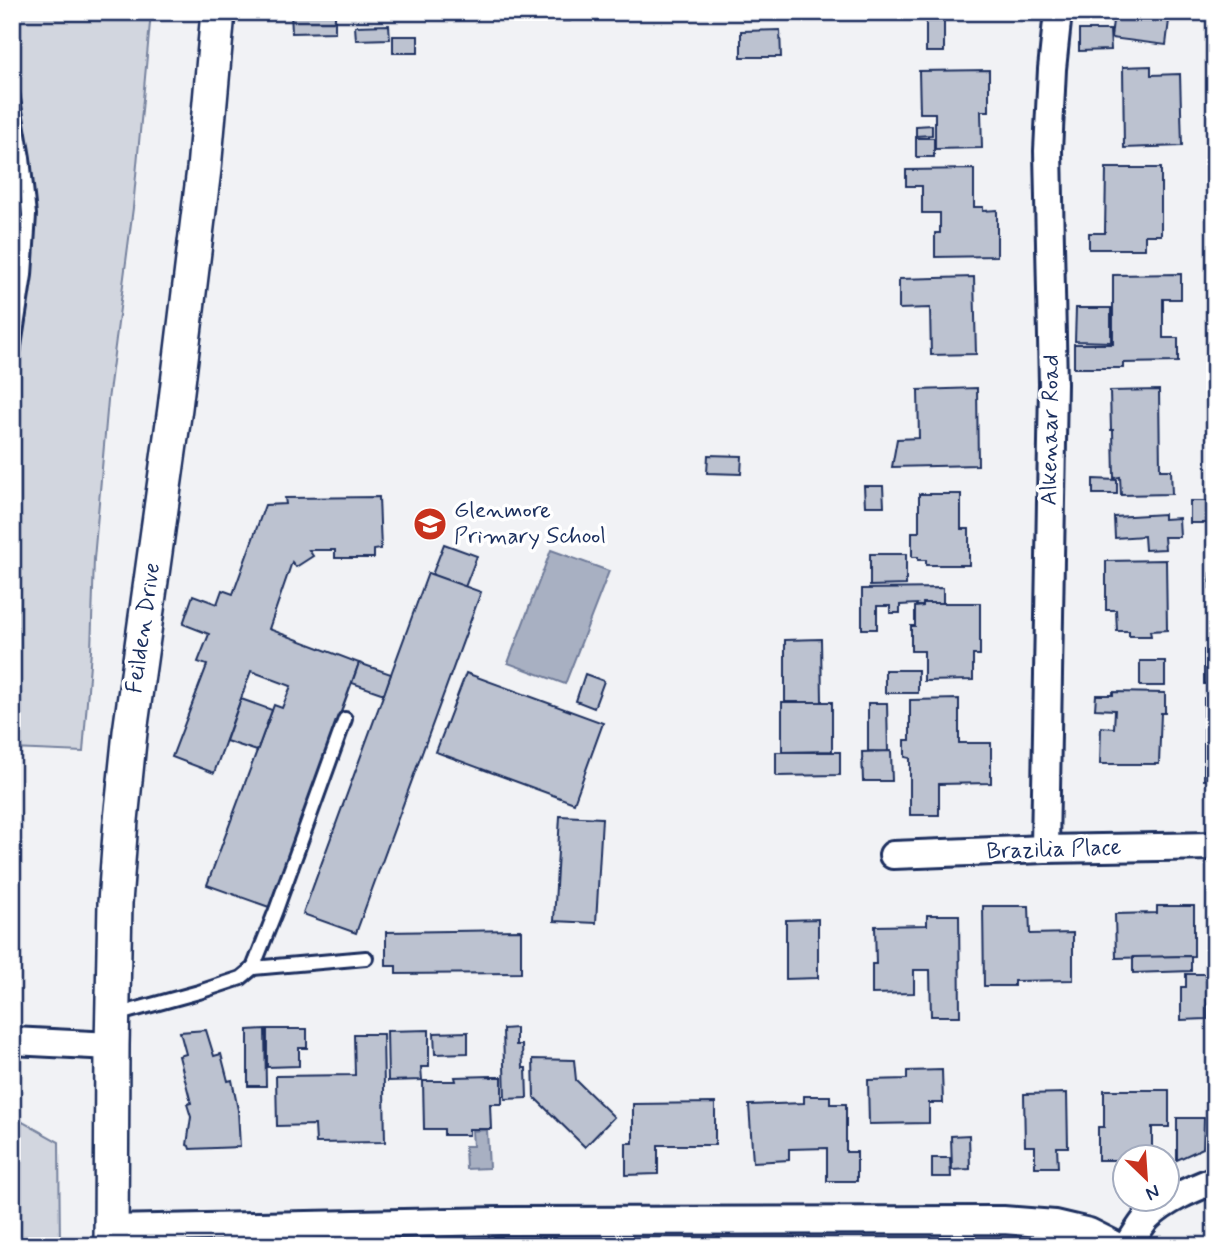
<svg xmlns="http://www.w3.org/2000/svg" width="1227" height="1258" font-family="Mynerve,sans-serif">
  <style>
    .green { fill: #d2d6df; stroke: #76829e; stroke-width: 2 }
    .water { fill: #a8b0c2; stroke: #707c9a; stroke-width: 2 }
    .building { fill: #bcc2d0; stroke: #1b2f5e; stroke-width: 2 }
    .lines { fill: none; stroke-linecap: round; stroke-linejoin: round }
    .service-casing { stroke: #1b2f5e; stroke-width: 18 }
    .minor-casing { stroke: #1b2f5e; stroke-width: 32 }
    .tertiary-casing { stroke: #1b2f5e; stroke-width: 38 }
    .service { stroke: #fff; stroke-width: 12 }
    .minor { stroke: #fff; stroke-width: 26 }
    .tertiary { stroke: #fff; stroke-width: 33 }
    .labels { text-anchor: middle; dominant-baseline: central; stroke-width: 7; stroke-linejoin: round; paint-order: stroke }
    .street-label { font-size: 23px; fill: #1b2f5e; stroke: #fff }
    .poi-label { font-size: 23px; fill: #1b2f5e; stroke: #fff; text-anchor: start }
  </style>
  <rect width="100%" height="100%" fill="#f1f2f5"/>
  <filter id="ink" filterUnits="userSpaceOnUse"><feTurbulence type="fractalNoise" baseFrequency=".0143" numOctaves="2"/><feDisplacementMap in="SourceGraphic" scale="14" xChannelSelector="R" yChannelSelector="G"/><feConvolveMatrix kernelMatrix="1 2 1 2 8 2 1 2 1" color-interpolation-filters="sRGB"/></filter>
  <g filter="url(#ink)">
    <!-- green -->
    <g class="green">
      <path d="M12 12H151L133 208 108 400 94 559 91 651 83 752 12 749Z"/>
      <path d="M12 1116 59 1142 60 1246H12Z"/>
    </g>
    <!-- water -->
    <g class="water">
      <path d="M551 550 609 571 565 684 508 663Z"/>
      <path d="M487 1130 489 1168 466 1169 465 1146H473L472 1131Z"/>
    </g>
    <!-- building -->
    <g class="building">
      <path d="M291 12H339L335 13V32L292 33Z"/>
      <rect x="537" y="12" width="33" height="9"/>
      <path d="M1114 12H1170L1166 45 1111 38Z"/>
      <rect x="926" y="18" width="18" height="34"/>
      <path d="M389 25 390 39 356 40 355 26Z"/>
      <path d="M780 30 781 57H741V31Z"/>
      <path d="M1079 30H1110L1111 50 1079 51Z"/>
      <rect x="393" y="36" width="25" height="17"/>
      <path d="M1151 66V75L1180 74 1182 146 1124 148 1123 67Z"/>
      <path d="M989 70V111H981L982 148 935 149V113H920L919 71Z"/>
      <path d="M932 125V135L916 136V126Z"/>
      <rect x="916" y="138" width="18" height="19"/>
      <path d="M1106 168H1161V235H1145V249H1089V233H1105Z"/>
      <path d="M974 169V207H983V211L997 210V256L935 257V233H940V213H922V186H906V170Z"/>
      <path d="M1181 274V299H1163V338H1178V362L1123 363V368H1074V344H1113V275Z"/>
      <path d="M974 277 976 354 931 355 930 308 899 309V279Z"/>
      <path d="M1076 308H1111V342L1075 341Z"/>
      <path d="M977 388 978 465 892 467 897 439 919 438 918 390Z"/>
      <path d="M1159 390 1160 470H1171L1172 494 1121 495 1120 477 1114 478 1113 430H1111L1110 391Z"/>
      <path d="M708 455 742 456 741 474 707 473Z"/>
      <path d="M1093 479 1117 480V494H1093Z"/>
      <path d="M864 486H883L884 506H865Z"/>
      <path d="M919 494H961V529H969V565H926V560H918V557H912V532H919Z"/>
      <path d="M379 497 381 549 374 550V558H335V550H309L313 556 296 567 292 562 269 629 359 663 269 907 207 885 274 705 282 708 291 686 251 671 214 773 172 757 207 665 198 662 209 634 183 624 193 595 217 604 222 590 233 594 265 505 286 504 285 498Z"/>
      <rect x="1190" y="501" width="25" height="22"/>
      <path d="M1164 514V519L1179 518 1180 537H1164L1165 549 1145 550 1144 536 1115 538 1114 517Z"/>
      <path d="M444 544 477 556 465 587 432 575Z"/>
      <path d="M1213 551H1215V597H1213V588H1210Z"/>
      <path d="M870 554H906V585L870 586Z"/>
      <path d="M1166 560 1167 630 1150 631 1151 636H1129V631H1117L1116 610H1106V561Z"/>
      <path d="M428 573 481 592 356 933 303 914Z"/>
      <path d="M943 588V603H923V606H916L917 604 900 605V613H890V606H877V629H862V589Z"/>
      <path d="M923 603H980V655H973V680L924 681V651H911V626H915V607L923 606Z"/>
      <path d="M821 639 822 702H785V640Z"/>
      <rect x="1204" y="650" width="11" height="34"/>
      <rect x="1140" y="661" width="25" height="25"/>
      <path d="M359 663 391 674 384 694 352 683Z"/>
      <rect x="885" y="670" width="33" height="23"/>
      <path d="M466 673 603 723 574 803 436 752Z"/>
      <path d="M585 674 604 681 594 708 576 701Z"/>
      <path d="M1113 692 1165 693V713H1161L1159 764H1100L1101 727 1114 728 1115 710 1095 709 1096 695H1113Z"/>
      <rect x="1204" y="698" width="11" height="82"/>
      <path d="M241 699 272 710 257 751 226 741Z"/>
      <path d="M959 699V743H991V783L939 784V815H910V758L905 757V740H910V700Z"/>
      <path d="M782 702H832V751L782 752Z"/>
      <path d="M868 703H887L888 752 868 751Z"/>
      <path d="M891 751 892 781H863L862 752Z"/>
      <path d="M776 752H840V775L776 776Z"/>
      <path d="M560 816 602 818 596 923 554 921Z"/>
      <path d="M983 906H1029L1030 934 1073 933V980L1014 981V986H984Z"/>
      <path d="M1157 906H1194V956L1116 958 1115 914 1157 913Z"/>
      <path d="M927 915H959L960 1016H931L930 970H914V993L872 994V964H876L875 926 927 925Z"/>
      <path d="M818 919V978L786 979V920Z"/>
      <path d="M521 930V973L396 974V966H386V932Z"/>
      <path d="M1191 956V971L1133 973V957Z"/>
      <path d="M1186 974H1207V1019L1181 1020V987H1186Z"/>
      <path d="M516 1028V1045H522L523 1068H526L527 1098 505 1099 503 1029Z"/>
      <path d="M265 1029 266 1086H248V1030Z"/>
      <path d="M267 1029H307V1048H299V1066L267 1067Z"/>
      <path d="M206 1030 214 1056 221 1054 228 1081 232 1080 238 1110 240 1147 190 1149 189 1146 187 1145 191 1117 187 1104 191 1103 179 1056 186 1054 180 1032Z"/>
      <path d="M429 1030V1067H421L422 1080 388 1081 387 1031Z"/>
      <path d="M468 1032V1053L435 1054 434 1033Z"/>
      <path d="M354 1034H383L385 1142 316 1143 315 1125 277 1126 276 1076 355 1075Z"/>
      <path d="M533 1059 574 1060 576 1080 614 1117 585 1147 534 1097Z"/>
      <path d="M942 1070 943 1103H929V1123L869 1124 868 1080 907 1079V1071Z"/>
      <path d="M491 1076V1077H502V1104H490L491 1129H469V1135H444V1129H424L423 1081H456L455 1077Z"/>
      <path d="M1104 1090H1169V1127H1152V1156H1126V1160H1098V1127H1104Z"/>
      <path d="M1067 1093 1068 1147H1057L1058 1167H1035V1146H1025L1024 1094Z"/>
      <path d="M804 1096H830V1104H846V1152H857V1181H827V1148L789 1149V1160L753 1162 749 1105 804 1103Z"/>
      <path d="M715 1103V1145H658V1174L626 1175V1143H633V1104Z"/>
      <path d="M1177 1118H1204L1203 1148 1177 1160Z"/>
      <path d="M969 1135 970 1169 952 1170 951 1136Z"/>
      <path d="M932 1158H950L951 1177H932Z"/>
    </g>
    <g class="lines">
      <defs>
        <g id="service">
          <path d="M12 93 23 158 29 215 25 275 12 359"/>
          <path d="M253 968 366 958"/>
          <path d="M115 1015 199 992 241 978 253 968 276 910 345 719"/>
        </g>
        <g id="minor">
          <path d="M1045 849 1053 384 1048 151 1052 69 1058 12"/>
          <path d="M893 855 1045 849 1215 846"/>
          <path d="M12 1041 112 1046"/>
          <path d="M111 1229 500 1221 1003 1220 1055 1224 1089 1232 1117 1246"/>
          <path d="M1128 1246C1134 1237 1140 1226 1147 1218 1165 1200 1192 1189 1215 1180"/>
        </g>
        <path id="tertiary" d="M111 1246 112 1046 115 903 121 820 130 732 175 408 204 169 218 12"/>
      </defs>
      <!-- service casing -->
      <use href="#service" class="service-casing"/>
      <!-- minor casing -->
      <use href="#minor" class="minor-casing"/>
      <!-- tertiary casing -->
      <use href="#tertiary" class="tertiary-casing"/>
      <!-- service -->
      <use href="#service" class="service"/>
      <!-- minor -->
      <use href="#minor" class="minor"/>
      <!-- tertiary -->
      <use href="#tertiary" class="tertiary"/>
    </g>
  </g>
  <!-- icons -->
  <defs>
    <symbol id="school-disc" viewBox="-11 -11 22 22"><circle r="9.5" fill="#c8321e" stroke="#fff"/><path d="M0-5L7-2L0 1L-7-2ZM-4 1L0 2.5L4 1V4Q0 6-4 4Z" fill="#fff"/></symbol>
  </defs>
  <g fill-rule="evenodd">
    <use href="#school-disc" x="411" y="505" width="38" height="38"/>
  </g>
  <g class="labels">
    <!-- street labels -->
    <g class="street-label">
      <text transform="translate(1051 430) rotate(-89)">Alkenaar Road</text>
      <text transform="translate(144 628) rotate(-82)">Feilden Drive</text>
      <text transform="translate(1054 850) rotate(-2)">Brazilia Place</text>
    </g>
    <!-- poi labels -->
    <g class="poi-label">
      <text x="454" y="511">Glenmore<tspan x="454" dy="26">Primary School</tspan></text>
    </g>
  </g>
  <!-- margin -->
  <rect width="1227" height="1258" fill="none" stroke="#fff" stroke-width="42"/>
  <rect x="21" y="21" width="1185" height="1216" fill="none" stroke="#1b2f5e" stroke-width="2.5" filter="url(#ink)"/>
  <!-- north arrow -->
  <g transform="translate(1146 1178) rotate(155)"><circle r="33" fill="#ffffff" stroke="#a4acbf" stroke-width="2"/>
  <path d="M0-5L12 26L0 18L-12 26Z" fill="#c8321e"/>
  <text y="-10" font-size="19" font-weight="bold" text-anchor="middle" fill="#1b2f5e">N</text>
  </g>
</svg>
